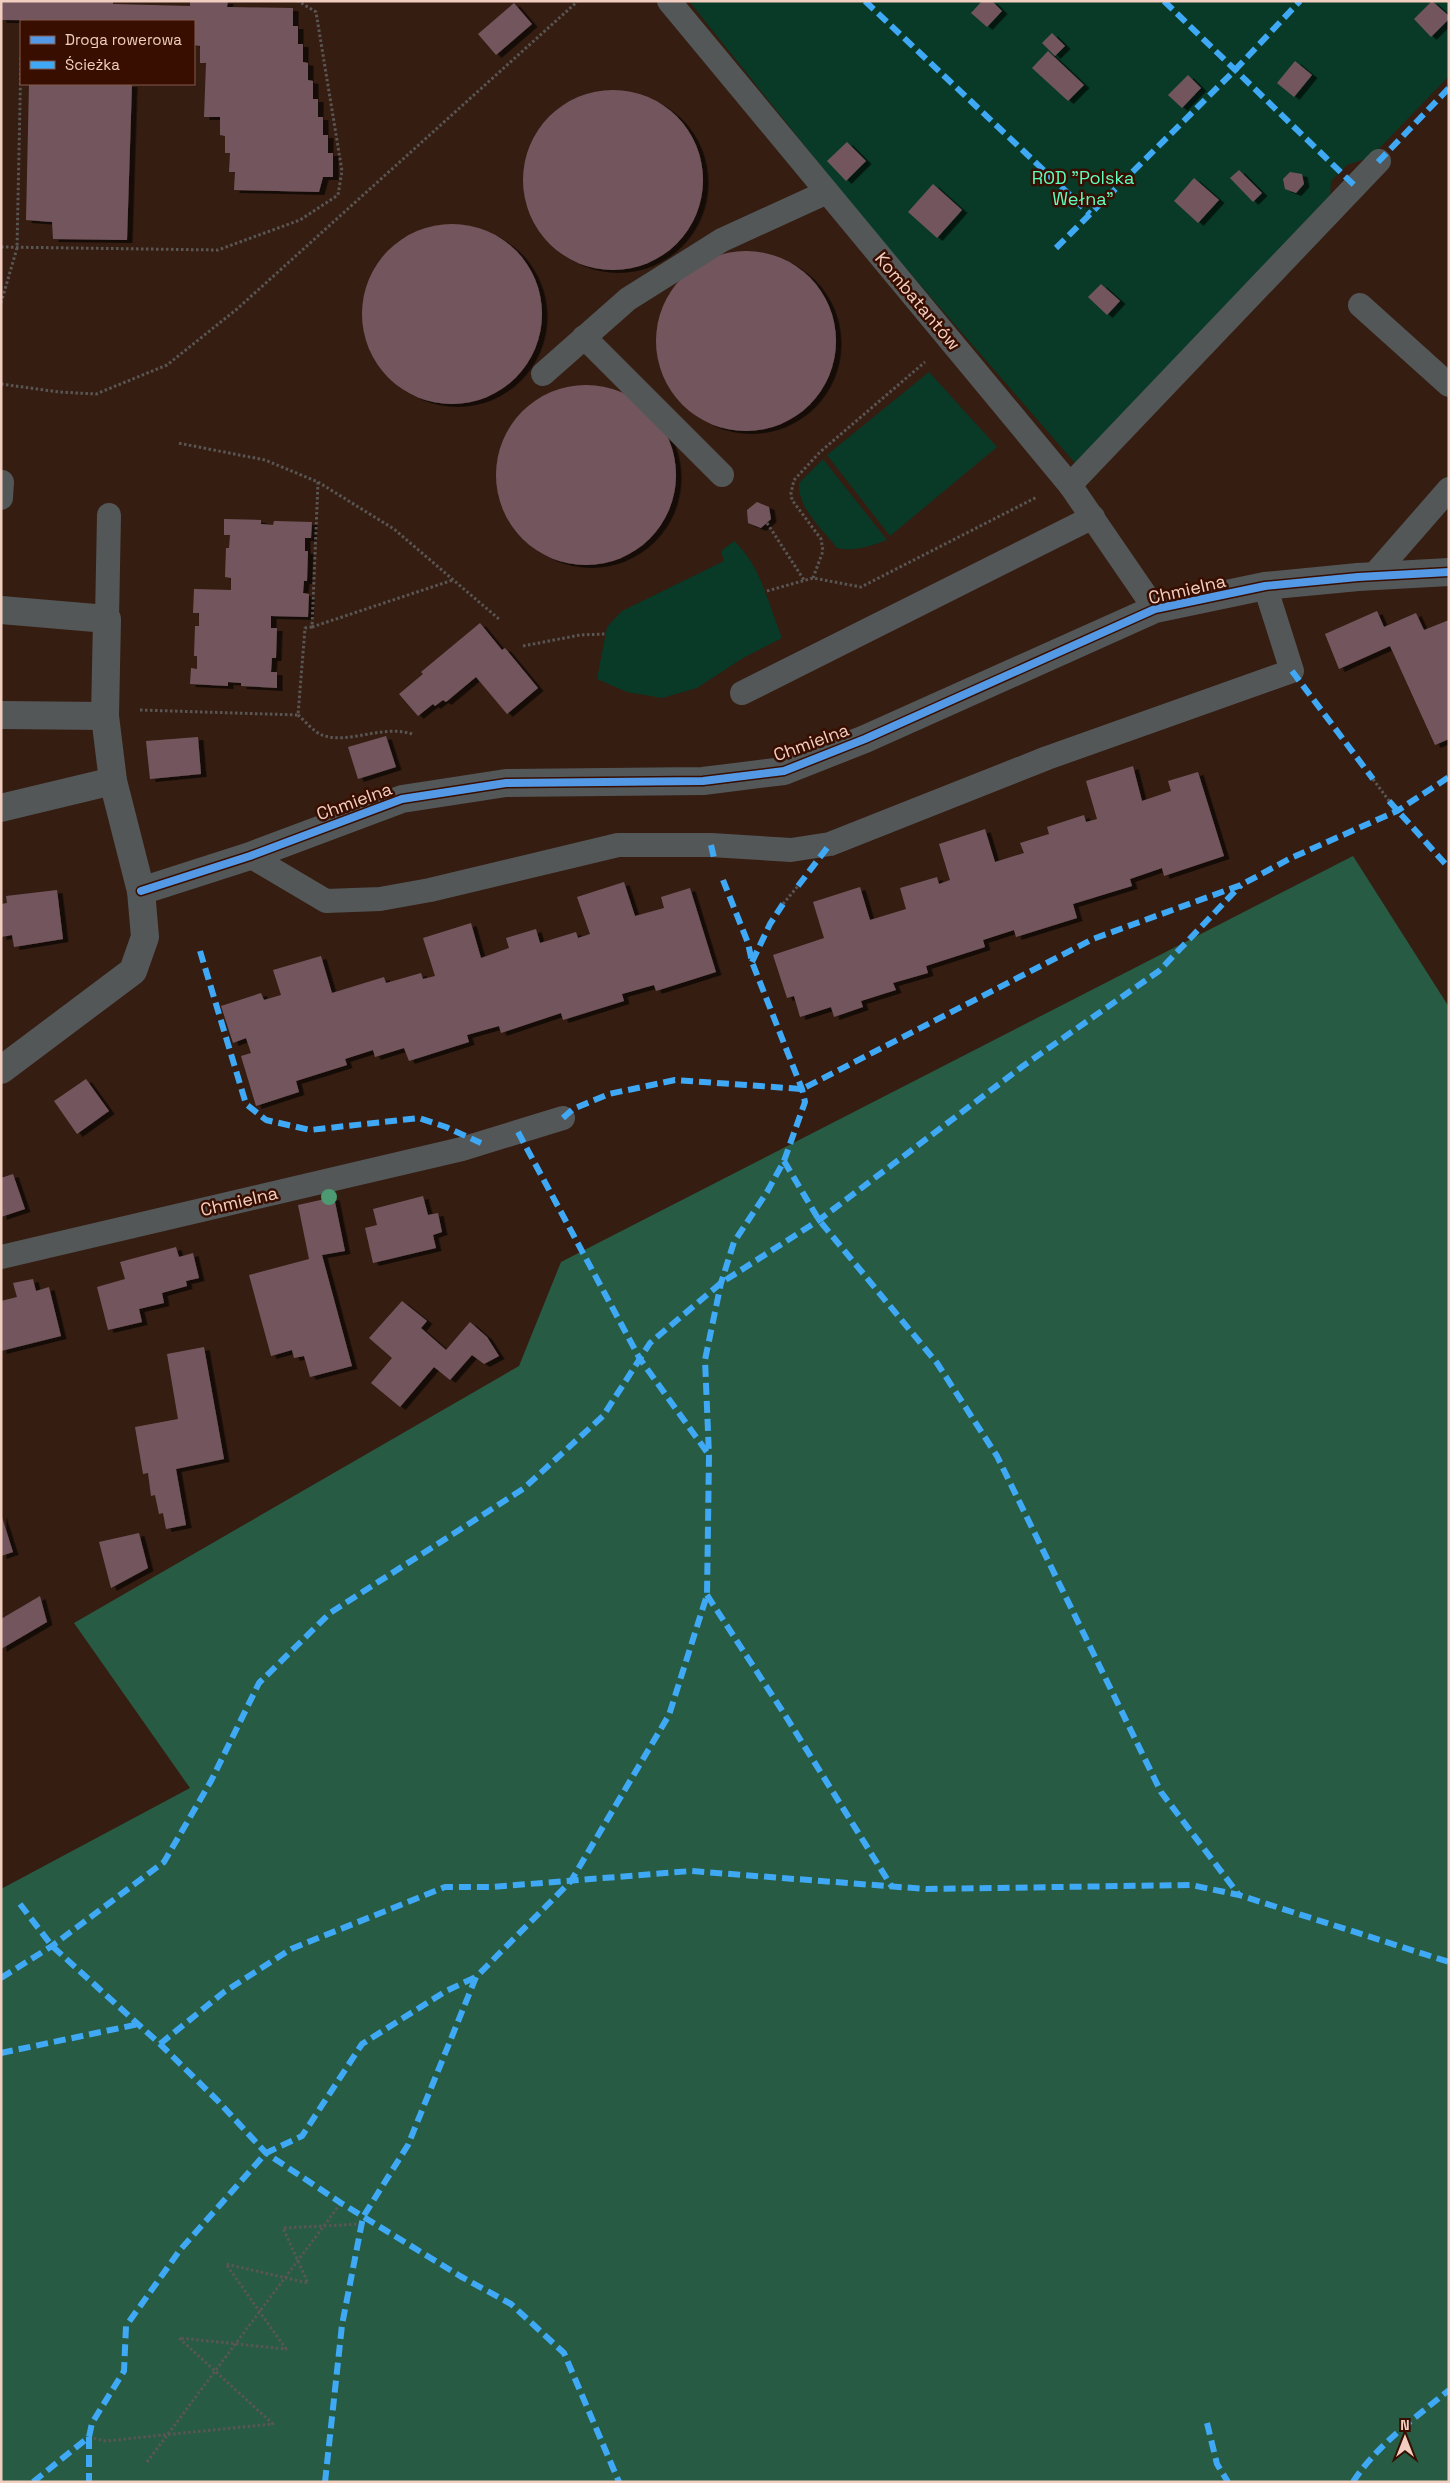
<svg xmlns="http://www.w3.org/2000/svg" width="1450" height="2483" font-family="'Space Grotesk',sans-serif">
  <style>
    .green { fill: #083a27 }
    .forest { fill: #275b44 }
    .building { fill: #73575d; filter: url(#shadow) }
    .lines { fill: none; stroke-linecap: round; stroke-linejoin: round }
    .path { stroke: #595654; stroke-width: 3; stroke-dasharray: 2.5 2.5; stroke-linecap: butt }
    .service { stroke: #545758; stroke-width: 24 }
    .minor { stroke: #545758; stroke-width: 28 }
    .quiet { stroke: #3fa9f5; stroke-width: 6; stroke-dasharray: 12 6; stroke-linecap: butt }
    .cycleway-casing { stroke: #380e00; stroke-width: 11 }
    .cycleway { stroke: #5399e6; stroke-width: 8 }
    .tree { fill: #4c9972 }
    .labels { text-anchor: middle; dominant-baseline: central; stroke-width: 5; stroke-linejoin: round; paint-order: stroke }
    .park-label { font-size: 18px; fill: #5ffec0; stroke: #380e00 }
    .street-label { font-size: 18px; fill: #f2cec0; stroke: #380e00 }
  </style>
  <defs>
    <filter id="shadow"><feDropShadow dx="5.5" dy="3" stdDeviation="0" flood-color="#0009"/></filter>
  </defs>
  <rect width="100%" height="100%" fill="#351d12"/>
  <!-- green -->
  <g class="green">
    <path d="M689 1H1449V76L1371 157 1347 165 1331 181 1330 200 1075 463 864 220Z"/>
    <path d="M929 372 997 447 890 536 827 455Z"/>
    <path d="M823 459 887 540C870 546 855 552 837 548 823 530 797 507 799 483Z"/>
    <path d="M734 541C762 567 768 604 782 638L743 658 697 688 662 698 627 692 597 679 607 627 622 611 724 561 721 551Z"/>
  </g>
  <!-- forest -->
  <path class="forest" d="M1353 856 1449 1007V2482H1V1889L190 1788 74 1623 519 1366 561 1262Z"/>
  <!-- building -->
  <g class="building">
    <path d="M1 1H113V4L190 6V1H228L227 7 293 8V26H298V44H303V62L308 63V80L313 81V99H318V117H323V135H328V153H333V177H323L319 192 234 190 235 172H229L230 153H225V136L220 135V117H204L206 63H200V46L194 45V21L1 20Z"/>
    <path d="M982 1H992L1002 11 987 27 971 13Z"/>
    <path d="M1432 1 1449 16V19L1431 37 1414 19Z"/>
    <path d="M514 3 532 24 496 55 478 34Z"/>
    <path d="M1052 33 1065 46 1055 56 1042 43Z"/>
    <path d="M1048 51 1084 85 1068 101 1032 68Z"/>
    <path d="M1295 61 1312 75 1294 97 1277 83Z"/>
    <path d="M1188 75 1201 88 1182 108 1168 95Z"/>
    <path d="M29 84H132L127 240 53 239 52 222 26 220Z"/>
    <circle cx="613" cy="180" r="90"/>
    <path d="M847 142 866 161 846 181 827 161Z"/>
    <path d="M1239 170 1262 193 1253 202 1230 178Z"/>
    <path d="M1290 172 1302 174 1304 184 1296 193 1285 189 1283 179Z"/>
    <path d="M1194 178 1219 200 1198 223 1174 201Z"/>
    <path d="M933 184 962 210 937 238 908 212Z"/>
    <circle cx="452" cy="314" r="90"/>
    <circle cx="746" cy="341" r="90"/>
    <path d="M1101 284 1120 301 1107 315 1088 297Z"/>
    <circle cx="586" cy="475" r="90"/>
    <path d="M757 502 769 507 771 519 761 528 748 523 747 510Z"/>
    <path d="M224 519 261 520V524L273 525 274 521 312 522 311 538H305V551H308L307 581H304L303 593 309 594 308 617 271 616V628H277L276 658H272L271 672H277V688L241 686V683L228 682V686L190 684 191 668 197 669V656H194L195 626H199V613H193L194 589 231 590V578L225 577 226 548H229L230 535H224Z"/>
    <path d="M1377 611 1384 627 1416 613 1424 630 1449 620V739L1435 745 1390 646 1339 669 1325 634Z"/>
    <path d="M480 623 502 650 505 648 538 688 507 714 476 677 446 702 443 700 435 706 433 704 418 716 399 694 423 674 421 672Z"/>
    <path d="M386 736 396 767 358 779 348 747Z"/>
    <path d="M198 737 201 774 150 779 146 741Z"/>
    <path d="M1133 766 1142 801 1171 791 1168 781 1198 772 1224 856 1164 876 1162 868 1130 879 1132 886 1073 904 1077 918 1016 937 1014 930 983 940 985 947 926 966 928 973 893 983 896 990 861 1001 863 1007 834 1017 831 1007 800 1017 794 996 787 998 773 955 824 938 813 902 860 887 870 920 906 909 900 888 937 877 939 884 950 880 939 844 985 829 995 862 1024 853 1020 843 1049 834 1047 827 1084 815 1086 822 1097 819 1086 781Z"/>
    <path d="M624 882 635 916 664 908 661 897 690 888 716 972 656 991 654 985 622 994 624 1001 563 1020 561 1013 501 1033 499 1026 467 1035 469 1042 409 1061 404 1048 375 1057 373 1050 345 1059 347 1065 296 1081 299 1092 256 1106 241 1056 251 1053 246 1038 233 1043 221 1006 261 993 264 1000 281 995 273 970 321 956 332 993 384 977 386 983 421 973 423 979 435 976 423 938 471 923 481 958 509 948 506 938 536 929 540 943 576 932 578 938 590 934 577 897Z"/>
    <path d="M57 890 63 939 14 947 12 935 1 937V904L7 903 6 896Z"/>
    <path d="M86 1079 109 1111 77 1134 54 1101Z"/>
    <path d="M13 1174 25 1209 1 1217V1178Z"/>
    <path d="M423 1196 428 1215 438 1213 442 1232 433 1235 436 1248 373 1263 365 1228 377 1225 373 1209Z"/>
    <path d="M334 1197 345 1251 322 1255 352 1366 310 1377 304 1356 294 1358 292 1350 271 1356 249 1275 309 1259 298 1205Z"/>
    <path d="M176 1247 179 1257 193 1253 199 1278 186 1281 187 1286 162 1293 164 1303 139 1309 142 1322 108 1330 97 1287 125 1279 120 1262Z"/>
    <path d="M33 1279 36 1291 49 1287 61 1336 1 1351V1301L17 1297 13 1283Z"/>
    <path d="M402 1301 427 1321 421 1328 446 1350 470 1322 487 1337 499 1356 484 1364 472 1355 450 1380 434 1367 400 1407 371 1383 392 1358 369 1338Z"/>
    <path d="M204 1347 224 1459 176 1469 186 1525 166 1529 163 1513 159 1514 155 1495 151 1496 148 1473 143 1474 135 1427 178 1419 167 1354Z"/>
    <path d="M1 1514 13 1552 1 1556Z"/>
    <path d="M139 1533 148 1568 111 1588 99 1542Z"/>
    <path d="M40 1596 47 1622 1 1649V1619Z"/>
  </g>
  <g class="lines">
    <!-- path -->
    <g class="path">
      <path d="M1 247 218 250 300 220 338 195 342 171 316 12 298 1"/>
      <path d="M1 303 17 248 21 55"/>
      <path d="M1 384 59 392 96 394 167 365 237 309 578 1"/>
      <path d="M318 482 394 529 500 620"/>
      <path d="M767 523 804 580"/>
      <path d="M813 578 823 551 821 539 792 500 791 493 794 480 820 452 925 362"/>
      <path d="M767 591 813 578 861 587 1037 497"/>
      <path d="M312 627 453 580"/>
      <path d="M523 646 580 635 605 634"/>
      <path d="M140 710 298 715 305 628 312 627 318 482 265 460 178 443"/>
      <path d="M298 715C305 721 314 732 322 735 349 745 382 724 412 734"/>
      <path d="M1373 779 1389 801"/>
      <path d="M783 904 798 886"/>
      <path d="M89 2437 105 2441 273 2424 179 2338 286 2349 226 2264 308 2283 283 2228 361 2224"/>
      <path d="M147 2462 341 2203"/>
    </g>
    <!-- service -->
    <g class="service">
      <path d="M669 1 1070 485 1155 609"/>
      <path d="M1360 305 1449 385"/>
      <path d="M584 337 722 475"/>
      <path d="M543 374 628 299 722 240 827 192"/>
      <path d="M1070 485 1379 161"/>
      <path d="M1 498 2 482"/>
      <path d="M1373 576 1449 489"/>
      <path d="M107 619 109 515"/>
      <path d="M742 693 1093 517"/>
      <path d="M250 856 326 901 380 899 430 890 618 845H711L791 850 830 844 1047 758 1292 671 1265 586"/>
      <path d="M1 1257 462 1149 563 1118"/>
    </g>
    <!-- minor -->
    <g class="minor">
      <path d="M1 610 107 619 105 716 113 781 141 891 145 937 133 971 1 1070"/>
      <path d="M1 715 105 716"/>
      <path d="M1 808 113 781"/>
      <path d="M141 891 250 856 402 799 506 783 703 781 784 771 865 739 1155 609 1265 586 1358 577 1449 572"/>
    </g>
    <!-- quiet -->
    <g class="quiet">
      <path d="M865 1 1090 214"/>
      <path d="M1164 1 1355 186"/>
      <path d="M1378 162 1449 88"/>
      <path d="M1056 248 1235 70 1300 1"/>
      <path d="M1292 671 1373 779"/>
      <path d="M1389 801 1449 868"/>
      <path d="M711 845 714 858"/>
      <path d="M798 886 830 844"/>
      <path d="M200 951 246 1104 266 1120 310 1130 419 1118 446 1127 481 1143"/>
      <path d="M752 962 770 924 783 904"/>
      <path d="M563 1118 573 1109 609 1094 675 1080 802 1089 1093 939 1241 885 1291 858 1397 811 1449 777"/>
      <path d="M518 1132 640 1359 709 1455"/>
      <path d="M784 1161 819 1220 937 1363 997 1456 1161 1792 1239 1895"/>
      <path d="M707 1595 785 1715 892 1887"/>
      <path d="M20 1904 52 1946 160 2044 217 2100 266 2153 341 2203 460 2276 511 2304 564 2353 619 2482"/>
      <path d="M1 1978 52 1946 164 1862 211 1781 259 1683 330 1613 523 1489 603 1416 650 1343 721 1283 819 1220 1023 1066 1159 971 1241 885"/>
      <path d="M160 2044 224 1992 291 1949 445 1887H492L691 1871 926 1889 1191 1885 1239 1895 1449 1962"/>
      <path d="M1 2053 139 2024"/>
      <path d="M1207 2423 1217 2464 1228 2482"/>
      <path d="M89 2437V2482"/>
      <path d="M33 2482 89 2437 92 2423 124 2371 126 2326 180 2250 266 2153 302 2136 362 2044 446 1991 476 1977"/>
      <path d="M325 2482 342 2325 363 2217 408 2145 476 1977 571 1881 669 1715 707 1595 709 1455 705 1360 721 1283 734 1242 767 1192 784 1161 805 1102 802 1089 752 962 748 943 723 880"/>
      <path d="M1353 2482C1377 2445 1415 2418 1449 2390"/>
    </g>
    <defs>
      <path id="cycleway" d="M141 891 250 856 402 799 506 783 703 781 784 771 865 739 1155 609 1265 586 1358 577 1449 572"/>
    </defs>
    <!-- cycleway casing -->
    <use href="#cycleway" class="cycleway-casing"/>
    <!-- cycleway -->
    <use href="#cycleway" class="cycleway"/>
  </g>
  <!-- trees -->
  <circle class="tree" cx="329" cy="1197" r="8"/>
  <g class="labels">
    <!-- park labels -->
    <g class="park-label">
      <text x="1083" y="177">ROD "Polska<tspan x="1083" dy="21">Wełna"</tspan></text>
    </g>
    <!-- street labels -->
    <g class="street-label">
      <text transform="translate(918 301) rotate(50)">Kombatantów</text>
      <text transform="translate(1187 589) rotate(-13)">Chmielna</text>
      <text transform="translate(811 742) rotate(-20)">Chmielna</text>
      <text transform="translate(354 801) rotate(-20)">Chmielna</text>
      <text transform="translate(239 1201) rotate(-13)">Chmielna</text>
    </g>
  </g>
  <!-- border -->
  <rect width="1450" height="2483" fill="none" stroke="#f2cec0" stroke-width="5"/>
  <!-- legend -->
  <rect x="20" y="20" width="175" height="65" fill="#380e00" stroke="#825b4d"/>
  <rect x="30" y="36" width="25" height="8" fill="#5399e6" stroke="#825b4d"/>
  <text x="65" y="45" font-size="15" fill="#f2cec0">Droga rowerowa</text>
  <rect x="30" y="61" width="25" height="8" fill="#3fa9f5" stroke="#825b4d"/>
  <text x="65" y="70" font-size="15" fill="#f2cec0">Ścieżka</text>
  <!-- north arrow -->
  <g transform="translate(1405 2438)" stroke="#380e00" stroke-width="4" paint-order="stroke">
  <path d="M0-4L9 19L0 12L-9 19Z" fill="#f2cec0"/>
  <text y="-8" font-size="14" font-weight="bold" text-anchor="middle" fill="#f2cec0">N</text>
  </g>
</svg>
